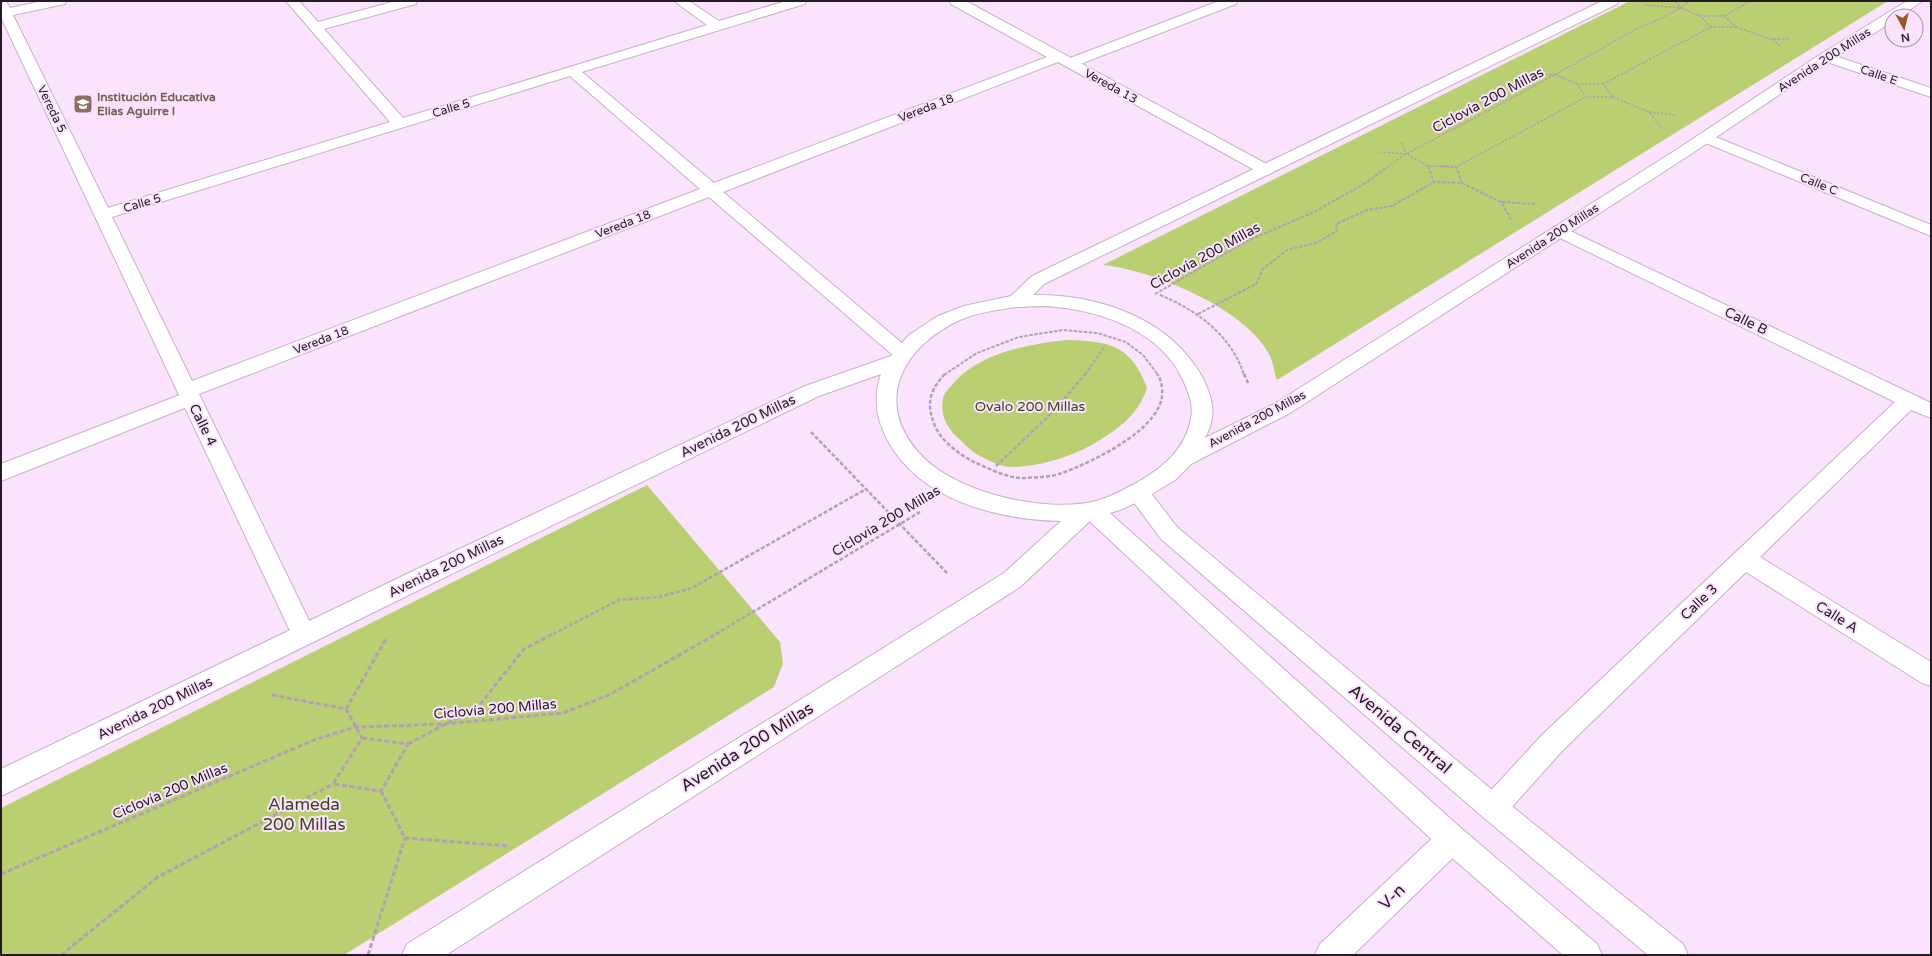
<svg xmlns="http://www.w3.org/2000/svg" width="1932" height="956" font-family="'Varela Round',sans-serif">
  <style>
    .green { fill: #b9cf72 }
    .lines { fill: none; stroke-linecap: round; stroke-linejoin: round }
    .pedestrian-casing { stroke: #c9b1c9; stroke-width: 2 }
    .minor-casing { stroke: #c9b1c9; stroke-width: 2 }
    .tertiary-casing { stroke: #c9b1c9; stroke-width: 2 }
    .secondary-casing { stroke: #c9b1c9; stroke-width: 2 }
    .path-far3 { stroke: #b3a0b4; stroke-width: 1.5; stroke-dasharray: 2.5 1.5; stroke-linecap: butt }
    .path-far2 { stroke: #b3a0b4; stroke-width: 2; stroke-dasharray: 3.5 1.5; stroke-linecap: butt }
    .path-far1 { stroke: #b3a0b4; stroke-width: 2.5; stroke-dasharray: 4 2; stroke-linecap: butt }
    .path { stroke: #b3a0b4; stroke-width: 3; stroke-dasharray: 5 2.5; stroke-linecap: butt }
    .pedestrian { fill: #fff; fill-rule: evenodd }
    .minor { fill: #fff; fill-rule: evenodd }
    .tertiary { fill: #fff; fill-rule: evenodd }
    .secondary { fill: #fff; fill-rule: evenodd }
    .labels { text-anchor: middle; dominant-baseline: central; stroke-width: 4; stroke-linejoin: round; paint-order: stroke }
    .far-street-label { font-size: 12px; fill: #241b24; stroke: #fce3fd }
    .far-education-label { font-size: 12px; font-weight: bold; fill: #785e54; stroke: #fce3fd; text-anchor: start }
    .street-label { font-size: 14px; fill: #241b24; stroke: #fce3fd }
    .park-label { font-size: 14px; fill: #3b441c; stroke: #fce3fd }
    .near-street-label { font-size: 17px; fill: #241b24; stroke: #fce3fd }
    .near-park-label { font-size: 17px; fill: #3b441c; stroke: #fce3fd }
  </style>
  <rect width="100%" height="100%" fill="#fce3fd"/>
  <!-- green -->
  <g class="green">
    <path d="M1630 1H1888L1277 380C1274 372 1273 361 1269 354 1245 308 1152 270 1103 265Z"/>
    <path d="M1065 340C1108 341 1131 344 1147 388 1138 414 1122 426 1100 440 1075 456 1040 467 1011 467 1002 467 989 461 982 457 972 453 964 443 956 436 945 426 939 410 944 395 946 391 949 388 952 385 978 353 1026 345 1065 340Z"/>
    <path d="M647 485 780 642 783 663 774 687 344 955H1V808Z"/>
  </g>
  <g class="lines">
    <defs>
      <g id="pedestrian">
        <path d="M1219 1H1237L1236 4 1075 66H1065L1063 63 1065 60Z"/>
        <path d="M190 391 197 393 200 398 197 403 1 481V464Z"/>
      </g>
      <g id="minor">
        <path d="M1 1H6L10 8 42 1H66L65 4 13 15 108 208 390 122 286 1H299L318 22 396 1H417L416 4 324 29 403 118 707 25 674 1H689L719 21 786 1H806L805 4 582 72 714 183 1047 57 951 4 950 1H966L1272 167 1274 170 1272 173 1266 175 1260 173 1058 62 723 192 909 349 912 353 909 357 902 359 895 357 709 197 199 394 316 635 313 642 304 645 295 642 292 635 1 17ZM570 76 700 189 192 381 112 217Z"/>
        <path d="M1826 53 1931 88V97L1821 60 1819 57 1821 54Z"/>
        <path d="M1706 133 1931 225V236L1701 141 1698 138 1701 135Z"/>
        <path d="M1560 226 1931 403V418L1911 410 1760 557 1931 662V686L1922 683 1746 572 1562 751 1503 817 1493 821 1483 817 1479 808 1483 799 1542 735 1895 402 1554 235 1551 231 1554 227Z"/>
        <path d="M1452 825 1462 829 1466 839 1462 849 1353 955H1315L1320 944 1442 829Z"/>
      </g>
      <g id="tertiary">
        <path d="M1138 485 1146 487 1177 527 1503 799 1683 944 1688 955H1648L1483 817 1161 539 1127 493 1130 487Z"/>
        <path d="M1093 503 1101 505 1462 829 1597 944 1602 955H1563L1442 849 1085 517 1082 511 1085 505Z"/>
      </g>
      <path id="secondary" d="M1602 1H1618L1617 4 1044 284 1033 295C1094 294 1161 315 1196 367 1205 380 1215 401 1212 418 1211 425 1208 432 1205 438L1276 403 1676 150 1821 54 1907 1H1922L1901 16H1892V22L1831 60 1688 156 1290 413 1191 464 1175 480 1144 499 1120 510 1093 518 1020 587 446 955H402L407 944 1004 573 1061 521C998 520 920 500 888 441 876 419 873 397 881 374L819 396 429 585 1 796V769L413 571 805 386 891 356 909 335 938 316 964 306 1011 296 1032 276ZM1017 307C1030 307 1043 305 1056 307 1105 312 1161 332 1183 380 1188 391 1194 405 1191 418 1186 448 1164 467 1138 482 1125 489 1111 497 1096 501 1046 514 955 493 920 454 872 402 903 346 960 320 978 312 998 310 1017 307Z"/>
    </defs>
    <!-- pedestrian casing -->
    <use href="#pedestrian" class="pedestrian-casing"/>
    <!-- minor casing -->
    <use href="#minor" class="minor-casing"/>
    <!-- tertiary casing -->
    <use href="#tertiary" class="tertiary-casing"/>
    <!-- secondary casing -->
    <use href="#secondary" class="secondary-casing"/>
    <!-- path-far3 -->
    <g class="path-far3">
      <path d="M1675 1 1681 8"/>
      <path d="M1645 5 1681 8 1700 16"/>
      <path d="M1700 16H1724L1736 27H1711Z"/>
      <path d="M1724 16 1751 1"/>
      <path d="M1736 27 1771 39H1789"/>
      <path d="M1772 39 1780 46"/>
      <path d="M1541 74 1556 75 1577 84"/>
      <path d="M1577 84H1603L1613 97H1586Z"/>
      <path d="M1603 84 1711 27"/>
      <path d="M1613 97 1649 112 1661 127"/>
      <path d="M1649 112 1676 115"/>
      <path d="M1401 142 1406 154"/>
      <path d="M1380 152 1406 154 1428 166"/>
      <path d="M1387 167 1406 154C1480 115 1553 77 1625 35 1646 23 1671 17 1689 1"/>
      <path d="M1429 167 1428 166 1456 167"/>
      <path d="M1456 167 1586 97"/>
    </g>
    <!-- path-far2 -->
    <g class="path-far2">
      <path d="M1428 166 1434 182 1462 183"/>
      <path d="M1440 166 1456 167 1462 183"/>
      <path d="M1462 183 1501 202 1512 221"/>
      <path d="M1502 202 1536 204"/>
      <path d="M1155 294 1247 241 1314 212 1364 184 1389 166"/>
      <path d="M1160 295C1197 310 1232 336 1244 375"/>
      <path d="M1198 314 1256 284 1263 269 1287 250 1316 243 1337 231 1336 224 1367 210 1392 206 1434 182"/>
      <path d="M944 375 977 353 1019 337 1063 330 1097 333 1126 342 1143 355 1158 375"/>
      <path d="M1085 375 1105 346"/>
    </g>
    <!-- path-far1 -->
    <g class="path-far1">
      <path d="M945 374C929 391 926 404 935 426 941 441 960 455 974 462 990 469 1008 479 1026 478 1037 477 1052 477 1062 473 1092 462 1168 427 1162 388 1161 383 1161 379 1157 374"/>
      <path d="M1244 374 1249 385"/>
      <path d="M811 432 948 574"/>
      <path d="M996 466 1055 410 1085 374"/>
      <path d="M553 634 619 600 659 597 692 588 866 489"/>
      <path d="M716 634 920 512"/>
    </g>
    <!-- path -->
    <g class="path">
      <path d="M272 695 346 709 362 738"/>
      <path d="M346 709 386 639"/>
      <path d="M362 738 408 744 381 791 333 784Z"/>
      <path d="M408 744 478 707 524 649 555 633"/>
      <path d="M381 791 405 838 509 846"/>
      <path d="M1 874 314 740 356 727 445 724 563 713 609 695 718 633"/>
      <path d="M61 955 158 877 333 784"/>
      <path d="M368 955 405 838"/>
    </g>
    <!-- pedestrian -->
    <use href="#pedestrian" class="pedestrian"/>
    <!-- minor -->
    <use href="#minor" class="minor"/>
    <!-- tertiary -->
    <use href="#tertiary" class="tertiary"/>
    <!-- secondary -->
    <use href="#secondary" class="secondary"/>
  </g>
  <!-- icons -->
  <defs>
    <symbol id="school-square" viewBox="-11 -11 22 22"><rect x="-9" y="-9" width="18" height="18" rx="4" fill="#8d6e63" stroke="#fce3fd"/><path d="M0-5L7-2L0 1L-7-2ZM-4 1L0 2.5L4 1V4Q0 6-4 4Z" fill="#fff"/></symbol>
  </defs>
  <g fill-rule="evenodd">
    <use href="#school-square" x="72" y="93" width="22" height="22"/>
  </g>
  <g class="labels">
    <!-- far-street labels -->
    <g class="far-street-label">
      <text transform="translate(1824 60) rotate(-33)">Avenida 200 Millas</text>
      <text transform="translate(1879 75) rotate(19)">Calle E</text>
      <text transform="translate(1111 86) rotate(29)">Vereda 13</text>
      <text transform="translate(451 108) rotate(-17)">Calle 5</text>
      <text transform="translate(926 108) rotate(-21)">Vereda 18</text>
      <text transform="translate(52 109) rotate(64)">Vereda 5</text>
      <text transform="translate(1819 184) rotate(22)">Calle C</text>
      <text transform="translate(142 203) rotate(-17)">Calle 5</text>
      <text transform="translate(623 224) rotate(-21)">Vereda 18</text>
      <text transform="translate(1552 236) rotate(-33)">Avenida 200 Millas</text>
      <text transform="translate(321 340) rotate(-21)">Vereda 18</text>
      <text transform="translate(1257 419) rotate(-28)">Avenida 200 Millas</text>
    </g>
    <!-- far-education labels -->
    <g class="far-education-label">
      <text x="97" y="97">Institución Educativa<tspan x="97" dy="14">Elias Aguirre I</tspan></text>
    </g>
    <!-- street labels -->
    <g class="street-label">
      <text transform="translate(1488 100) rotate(-28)">Ciclovía 200 Millas</text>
      <text transform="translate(1205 256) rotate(-29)">Ciclovía 200 Millas</text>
      <text transform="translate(1746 321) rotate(26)">Calle B</text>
      <text transform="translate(203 425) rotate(64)">Calle 4</text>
      <text transform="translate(738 426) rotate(-26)">Avenida 200 Millas</text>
      <text transform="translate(886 521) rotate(-31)">Ciclovía 200 Millas</text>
      <text transform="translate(446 566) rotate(-26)">Avenida 200 Millas</text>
      <text transform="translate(1699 602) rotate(-44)">Calle 3</text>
      <text transform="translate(1837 617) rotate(32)">Calle A</text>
      <text transform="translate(155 708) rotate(-26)">Avenida 200 Millas</text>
      <text transform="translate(495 709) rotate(-5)">Ciclovía 200 Millas</text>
      <text transform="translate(170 791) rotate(-23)">Ciclovía 200 Millas</text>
    </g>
    <!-- park labels -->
    <g class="park-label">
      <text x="1030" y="406">Ovalo 200 Millas</text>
    </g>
    <!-- near-street labels -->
    <g class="near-street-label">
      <text transform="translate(1400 729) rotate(40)">Avenida Central</text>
      <text transform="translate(747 747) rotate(-32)">Avenida 200 Millas</text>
      <text transform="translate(1392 897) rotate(-44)">V-n</text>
    </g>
    <!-- near-park labels -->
    <g class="near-park-label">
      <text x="304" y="804">Alameda<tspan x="304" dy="20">200 Millas</tspan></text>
    </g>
  </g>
  <!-- border -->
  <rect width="1932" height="956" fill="none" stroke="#241b24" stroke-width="4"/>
  <!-- north arrow -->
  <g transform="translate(1904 28) rotate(172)"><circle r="19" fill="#fce3fd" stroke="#a693a6"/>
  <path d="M0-3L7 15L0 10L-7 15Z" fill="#985722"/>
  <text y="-6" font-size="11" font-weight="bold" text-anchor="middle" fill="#241b24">N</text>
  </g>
</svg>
